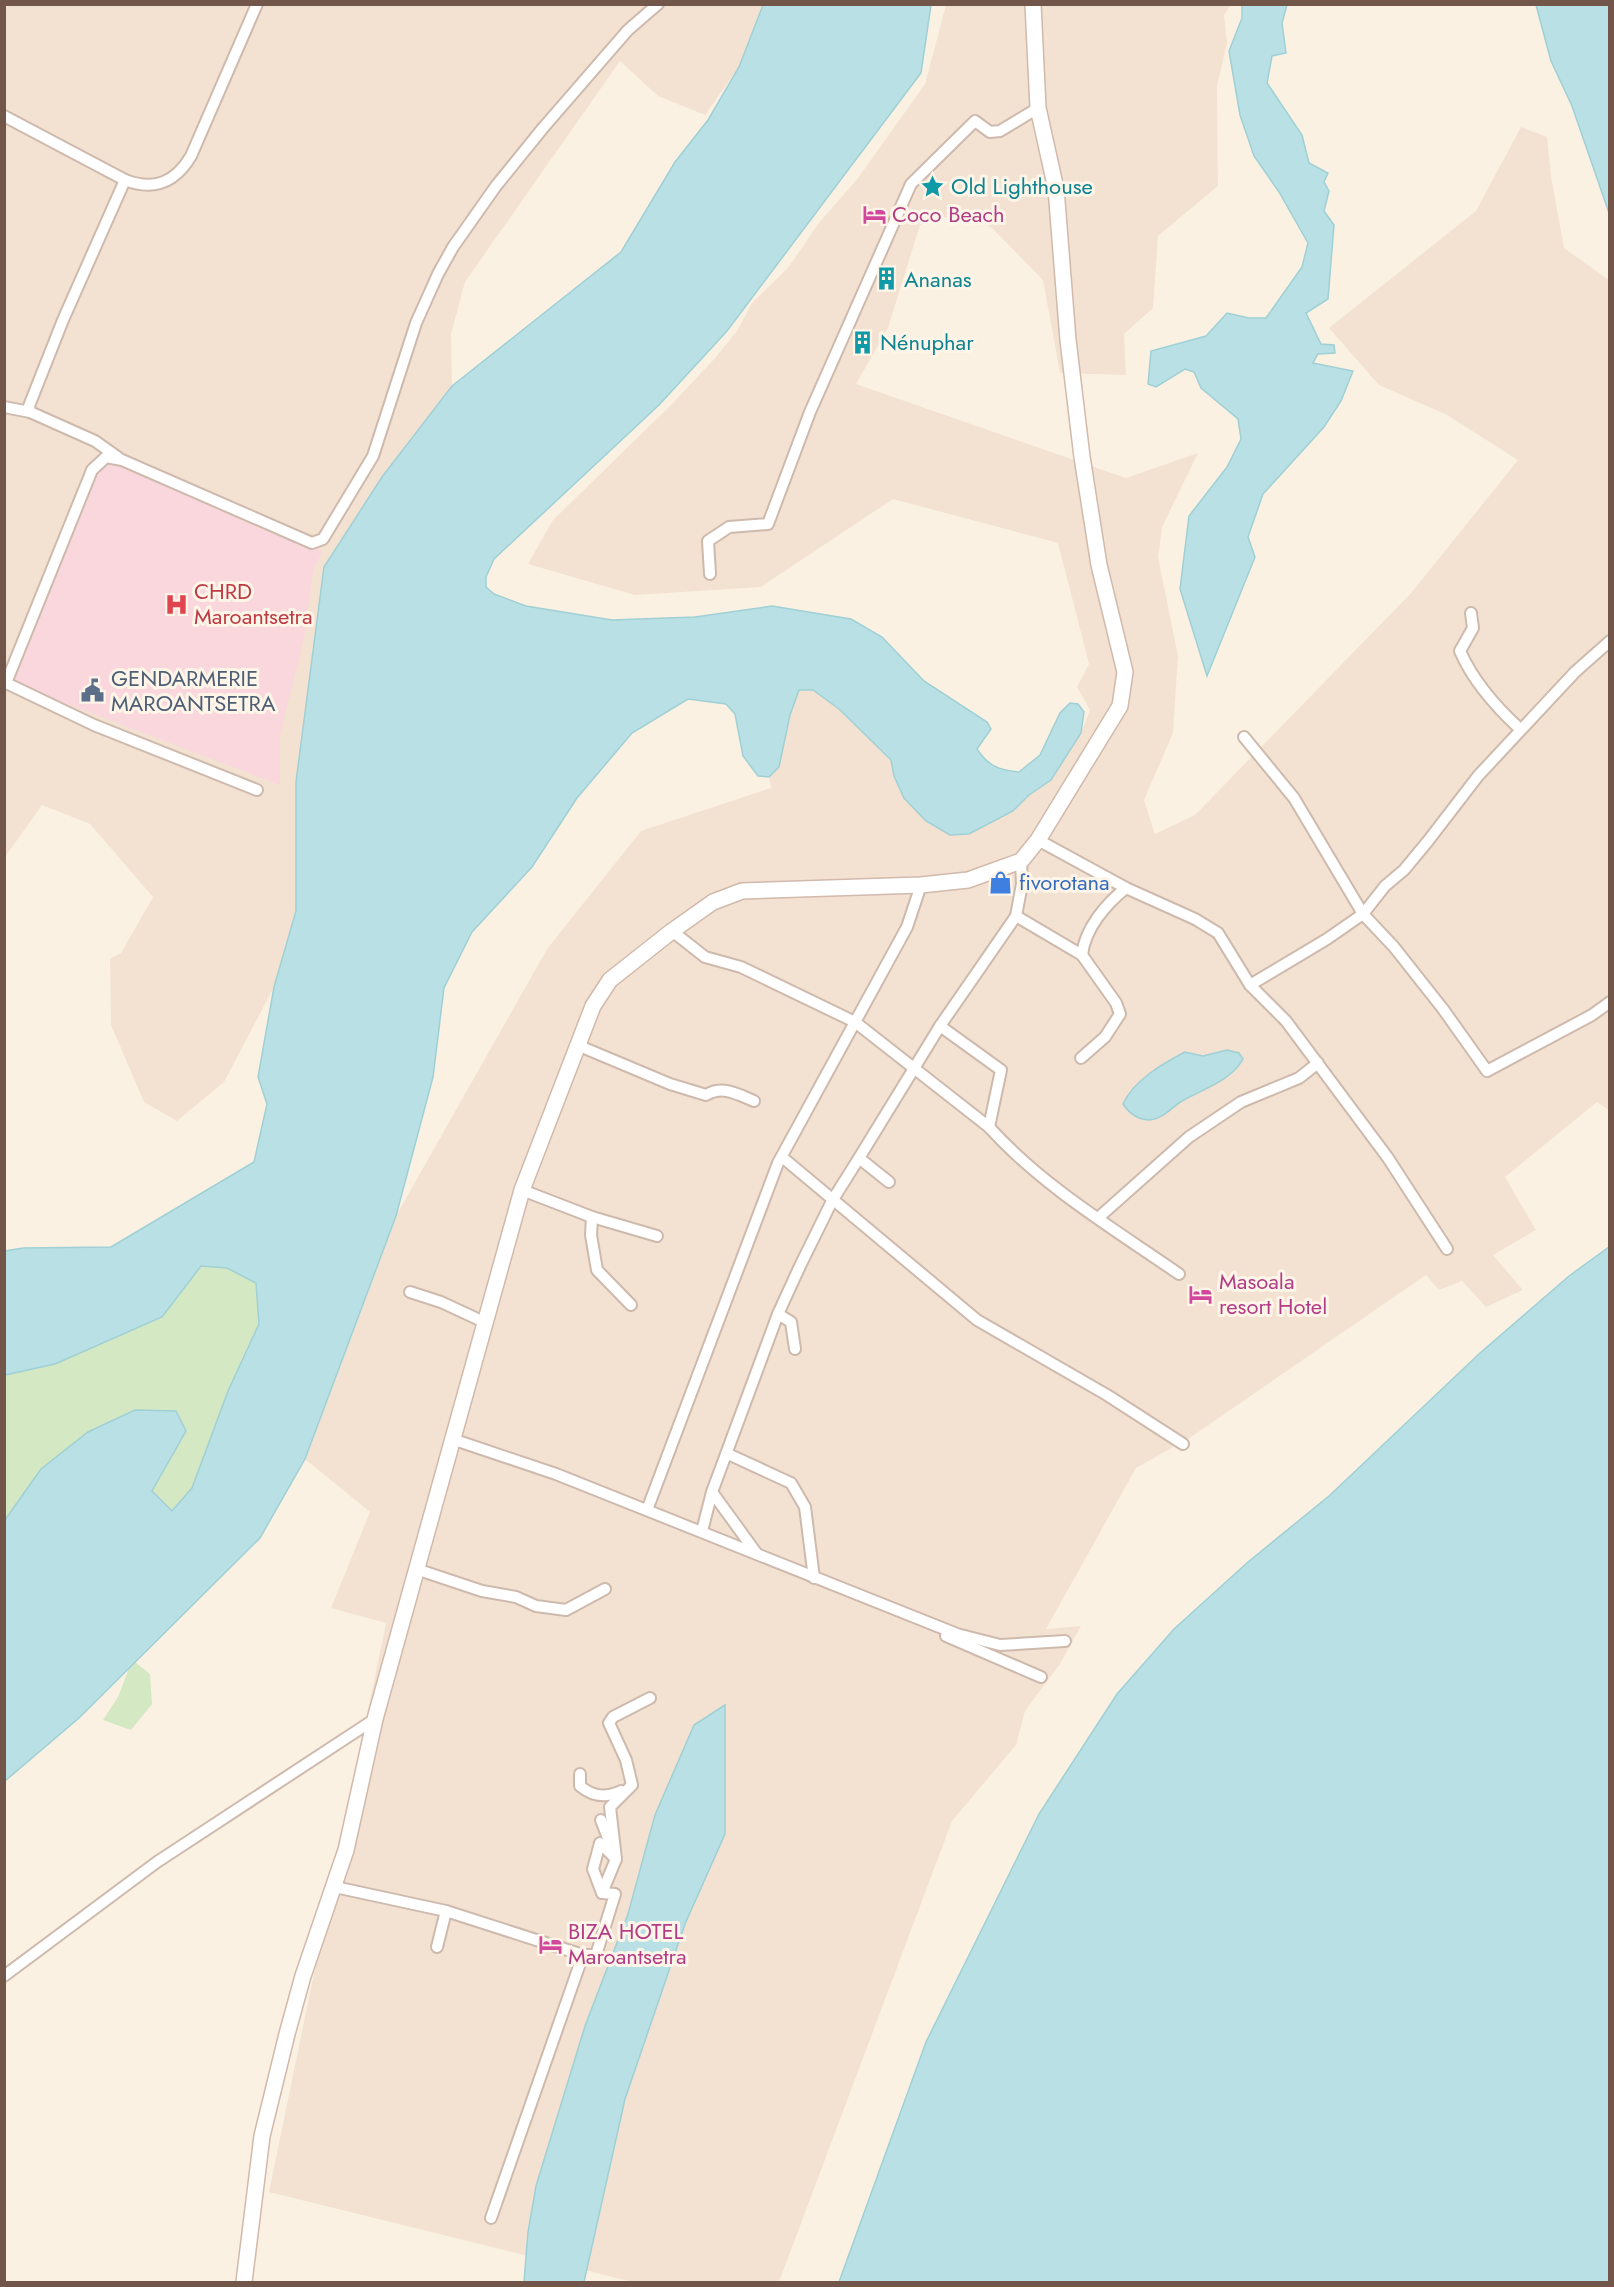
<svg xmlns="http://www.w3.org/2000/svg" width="1614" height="2287" font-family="Jost,sans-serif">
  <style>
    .residential { fill: #f3e2d2 }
    .medical { fill: #f9d7dd }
    .green { fill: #d4e8c3 }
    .water { fill: #b9e0e4; stroke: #9fd0d5; stroke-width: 1.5 }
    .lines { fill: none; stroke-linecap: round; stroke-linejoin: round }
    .street-casing { stroke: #cebaad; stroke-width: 14 }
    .secondary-casing { stroke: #d1b9ab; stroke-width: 18 }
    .street { stroke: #fff; stroke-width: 10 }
    .secondary { stroke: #fff; stroke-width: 15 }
    .labels { text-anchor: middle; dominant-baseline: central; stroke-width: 6; stroke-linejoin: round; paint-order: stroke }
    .culture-label { font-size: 22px; fill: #0d838f; stroke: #fef5e9; text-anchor: start }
    .hotel-label { font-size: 22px; fill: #b23c85; stroke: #fef5e9; text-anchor: start }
    .health-label { font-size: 22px; fill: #be3a42; stroke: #fef5e9; text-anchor: start }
    .service-label { font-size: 22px; fill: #4e5e75; stroke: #fef5e9; text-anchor: start }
    .shop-label { font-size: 22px; fill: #366cbe; stroke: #fef5e9; text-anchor: start }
  </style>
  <rect width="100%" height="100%" fill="#fbf1e3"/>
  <!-- residential -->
  <g class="residential">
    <path d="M5 5H763L739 67 705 115 658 96 620 61 465 282 451 334 452 386 382 477 324 567 296 782V911L274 987 224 1082 177 1121 144 1102 111 1025 110 959 121 953 153 897 90 824 42 805 5 857Z"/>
    <path d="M946 5H1231L1224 15 1227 43 1217 86 1218 186 1158 236 1153 308 1124 334 1126 375 1060 373 1043 280 993 229 965 211 920 225 888 328 856 384 1126 478 1198 453 1162 527 1158 557 1178 656 1173 733 1144 800 1155 834 1195 815 1412 592 1518 460 1447 415 1379 385 1329 328 1476 211 1521 127 1547 137 1551 176 1564 248 1609 280 1610 1111 1597 1102 1505 1177 1536 1230 1493 1255 1523 1290 1486 1307 1462 1281 1439 1290 1426 1275 1191 1437 1136 1468 1046 1629 1081 1626 1060 1664 1025 1711 1016 1745 952 1821 779 2282H633L269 2192 386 1623 331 1608 370 1512 305 1459 396 1216 547 949 641 831 771 788 769 777 779 767 790 715 799 690H813L839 709 891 761 894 776 1013 811 1029 795 1051 780 1081 733 1090 710 1077 687 1089 664 1058 543 893 499 761 587 635 595 528 564 553 520 672 404 716 357 737 331 752 303 788 268 818 224 858 178 925 84Z"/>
  </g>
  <!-- medical -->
  <path class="medical" d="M105 465H116L322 551 313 571 304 638 280 734V785L13 683 95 470Z"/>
  <!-- green -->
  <g class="green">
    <path d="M201 1266 227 1268 256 1283 259 1324 228 1391 192 1488 171 1512 152 1491 7 1517 5 1522V1375L55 1364 162 1317Z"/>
    <path d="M135 1662 150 1674 152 1704 131 1730 103 1720 118 1697 129 1668Z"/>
  </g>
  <!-- water -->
  <g class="water">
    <path d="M763 5H931L921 73 727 331 659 405 494 559 486 577V587L494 594 526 606 612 620 695 617 772 606 851 619 882 637 924 681 987 722 991 729 977 749C988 766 999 770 1019 772L1040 755 1060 713 1070 703 1078 704 1084 712 1081 733 1051 780 1029 795 1013 811 969 834 950 835 926 821 904 798 894 776 891 760 839 709 813 690H799L790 715 779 767 769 777 758 776 743 756 735 714 726 704 688 699 632 733 577 798 532 867 472 932 444 988 433 1077 396 1216 305 1459 260 1538 79 1718 5 1781 4 1522 7 1517 41 1469 88 1432 135 1410 176 1411 186 1431 152 1491 172 1511 192 1488 228 1391 259 1324 256 1283 227 1268 201 1266 162 1317 55 1364 5 1375V1251L23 1248 111 1247 254 1162 267 1104 258 1077 274 987 296 911V782L324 567 382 477 452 386 621 252 675 162 708 120 739 67Z"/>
    <path d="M1242 5H1287L1282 23 1286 53 1272 56 1267 83 1302 135 1309 163 1328 173 1324 182 1329 191 1324 211 1334 225 1328 299 1306 313 1321 344 1334 345 1335 353 1318 354 1313 363 1353 371 1341 401 1324 427 1263 494 1248 537 1255 557 1207 676 1180 589 1189 516 1227 467 1241 439 1238 419 1201 388 1194 372 1185 369 1156 387 1148 384 1151 351 1206 336 1227 313 1249 318H1266L1302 267 1308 243 1279 192 1254 156 1240 115 1229 51 1242 18Z"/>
    <path d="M1536 5H1609V213L1572 106 1551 61Z"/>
    <path d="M1227 1050 1239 1053 1243 1059C1231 1081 1203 1089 1182 1101 1172 1107 1163 1119 1150 1120 1138 1120 1129 1113 1123 1104 1134 1080 1162 1064 1185 1052L1203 1056Z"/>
    <path d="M1609 1247V2282H839L926 2042 1039 1814 1117 1694 1174 1629 1248 1562 1329 1496 1480 1353 1569 1276Z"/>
    <path d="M725 1705V1834L685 1924 625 2099 584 2282H524L528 2232 536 2186 585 2026 628 1914 655 1815 694 1725Z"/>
  </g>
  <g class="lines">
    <defs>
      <g id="street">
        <path d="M4 116 125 180C154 191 175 183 191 156L257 4"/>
        <path d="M4 407 30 412"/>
        <path d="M119 458 95 441 30 412 29 406 63 320 125 180"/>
        <path d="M710 574 708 541 729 527 768 524 810 412 911 184 975 121 990 132 1000 131 1038 108"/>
        <path d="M1471 613 1473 628 1460 651C1473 681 1496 707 1520 729"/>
        <path d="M4 682 94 725 257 790"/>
        <path d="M6 683 92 470 106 457 122 460 312 543 323 539 373 456 416 323 438 274 453 247 496 186 543 128 628 30 658 4"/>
        <path d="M1244 737 1294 798 1363 914 1394 947 1443 1009 1487 1071 1592 1015 1610 1002"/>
        <path d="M1038 840 1126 888 1195 919 1218 933 1250 985 1286 1021 1388 1158 1447 1249"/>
        <path d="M1016 916 1082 955"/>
        <path d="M672 931 705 957 741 967 855 1022 989 1127C1042 1186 1114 1229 1179 1274"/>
        <path d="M1250 985 1327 939 1363 914 1385 886 1404 870 1428 841 1478 776 1575 672 1610 641"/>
        <path d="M940 1026 1001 1070 989 1127"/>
        <path d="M577 1045 670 1084 706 1095C723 1085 737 1094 754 1101"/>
        <path d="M1081 1058 1105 1037 1120 1014 1116 1003 1082 955C1085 928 1106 904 1126 888"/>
        <path d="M782 1157 977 1320 1107 1395 1183 1444"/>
        <path d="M859 1158 889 1182"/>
        <path d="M522 1190 592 1217 657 1236"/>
        <path d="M592 1217 591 1235 597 1270 631 1305"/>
        <path d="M1098 1218 1189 1137 1241 1102 1299 1078 1318 1063"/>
        <path d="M410 1292 441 1302 484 1322"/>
        <path d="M778 1314 791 1322 795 1349"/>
        <path d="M455 1440 556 1474 957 1634 1000 1645 1065 1641"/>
        <path d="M728 1454 791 1483 805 1507 814 1578"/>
        <path d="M647 1510 778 1163 907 927 921 885"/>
        <path d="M702 1531 712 1492"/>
        <path d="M757 1554 712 1492 778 1314 800 1266 832 1201 859 1158 940 1026 1016 916 1022 884 1021 861"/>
        <path d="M416 1569 482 1591 516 1597 536 1606 566 1610 605 1589"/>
        <path d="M946 1636 1041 1677"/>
        <path d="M580 1774V1786C593 1797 606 1798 621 1791"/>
        <path d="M601 1820 616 1859 602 1893"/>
        <path d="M335 1887 446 1911 583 1955H596L615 1894 602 1893 593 1869 600 1843 616 1859 610 1807 632 1785 626 1760 609 1723 613 1717 650 1698"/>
        <path d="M437 1947 446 1911"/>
        <path d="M4 1976 157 1862 375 1719"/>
        <path d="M491 2218 583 1955"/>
      </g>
      <path id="secondary" d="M244 2282 262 2136 287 2034 303 1976 346 1850 375 1719 522 1190 593 1006 610 980 672 931 713 902 742 891 921 885 968 880 1021 861 1038 840 1120 706 1125 672 1099 565 1082 457 1068 340 1056 189 1038 108 1033 4"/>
    </defs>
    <!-- street casing -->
    <use href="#street" class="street-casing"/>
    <!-- secondary casing -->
    <use href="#secondary" class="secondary-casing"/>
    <!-- street -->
    <use href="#street" class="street"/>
    <!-- secondary -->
    <use href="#secondary" class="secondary"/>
  </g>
  <!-- icons -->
  <defs>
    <symbol id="sight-bare" viewBox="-9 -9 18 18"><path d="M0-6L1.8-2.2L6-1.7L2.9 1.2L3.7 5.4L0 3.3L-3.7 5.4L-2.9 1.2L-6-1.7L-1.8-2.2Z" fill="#0f9aa8" stroke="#fef5e9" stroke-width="2.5" paint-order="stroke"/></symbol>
    <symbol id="hotel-bare" viewBox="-9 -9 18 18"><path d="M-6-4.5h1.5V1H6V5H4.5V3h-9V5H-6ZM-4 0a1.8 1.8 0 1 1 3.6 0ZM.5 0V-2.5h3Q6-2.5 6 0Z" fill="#d1479c" stroke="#fef5e9" stroke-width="2.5" paint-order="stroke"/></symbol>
    <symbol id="building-bare" viewBox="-9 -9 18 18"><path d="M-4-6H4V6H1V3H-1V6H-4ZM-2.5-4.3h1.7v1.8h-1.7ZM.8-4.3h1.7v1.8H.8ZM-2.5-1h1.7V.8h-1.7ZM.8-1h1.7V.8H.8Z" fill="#0f9aa8" stroke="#fef5e9" stroke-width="2.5" paint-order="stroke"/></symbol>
    <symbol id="hospital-bare" viewBox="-9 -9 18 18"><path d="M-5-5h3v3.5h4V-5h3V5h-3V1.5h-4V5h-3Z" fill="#e0444e" stroke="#fef5e9" stroke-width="2.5" paint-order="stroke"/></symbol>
    <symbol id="civic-bare" viewBox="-9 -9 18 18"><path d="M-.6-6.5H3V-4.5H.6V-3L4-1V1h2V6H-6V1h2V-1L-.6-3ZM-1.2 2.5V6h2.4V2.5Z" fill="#5c6f8a" stroke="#fef5e9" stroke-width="2.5" paint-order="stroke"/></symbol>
    <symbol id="shop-bare" viewBox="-9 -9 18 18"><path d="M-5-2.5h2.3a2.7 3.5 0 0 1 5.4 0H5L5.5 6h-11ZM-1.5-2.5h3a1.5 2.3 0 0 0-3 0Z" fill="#3f7fe0" stroke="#fef5e9" stroke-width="2.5" paint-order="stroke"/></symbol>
  </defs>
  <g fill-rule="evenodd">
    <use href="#sight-bare" x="916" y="170" width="33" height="33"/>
    <use href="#hotel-bare" x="858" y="198" width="33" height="33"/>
    <use href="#building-bare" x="870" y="262" width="33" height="33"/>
    <use href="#building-bare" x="846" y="326" width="33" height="33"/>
    <use href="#hospital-bare" x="160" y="588" width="33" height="33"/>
    <use href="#civic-bare" x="76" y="674" width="33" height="33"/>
    <use href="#shop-bare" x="984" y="866" width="33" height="33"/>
    <use href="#hotel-bare" x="1184" y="1278" width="33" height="33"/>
    <use href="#hotel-bare" x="534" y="1928" width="33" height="33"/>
  </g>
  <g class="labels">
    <!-- culture labels -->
    <g class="culture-label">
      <text x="951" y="186">Old Lighthouse</text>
      <text x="904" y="279">Ananas</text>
      <text x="880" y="342">Nénuphar</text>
    </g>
    <!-- hotel labels -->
    <g class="hotel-label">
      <text x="892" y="214">Coco Beach</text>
      <text x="1219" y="1281">Masoala<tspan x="1219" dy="25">resort Hotel</tspan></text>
      <text x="568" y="1931">BIZA HOTEL<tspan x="568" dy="25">Maroantsetra</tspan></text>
    </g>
    <!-- health labels -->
    <g class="health-label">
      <text x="194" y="591">CHRD<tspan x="194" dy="25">Maroantsetra</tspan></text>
    </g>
    <!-- service labels -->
    <g class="service-label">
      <text x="111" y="678">GENDARMERIE<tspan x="111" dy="25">MAROANTSETRA</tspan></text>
    </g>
    <!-- shop labels -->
    <g class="shop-label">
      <text x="1019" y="882">fivorotana</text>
    </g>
  </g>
  <!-- border -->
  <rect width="1614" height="2287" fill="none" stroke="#73564a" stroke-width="12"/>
</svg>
